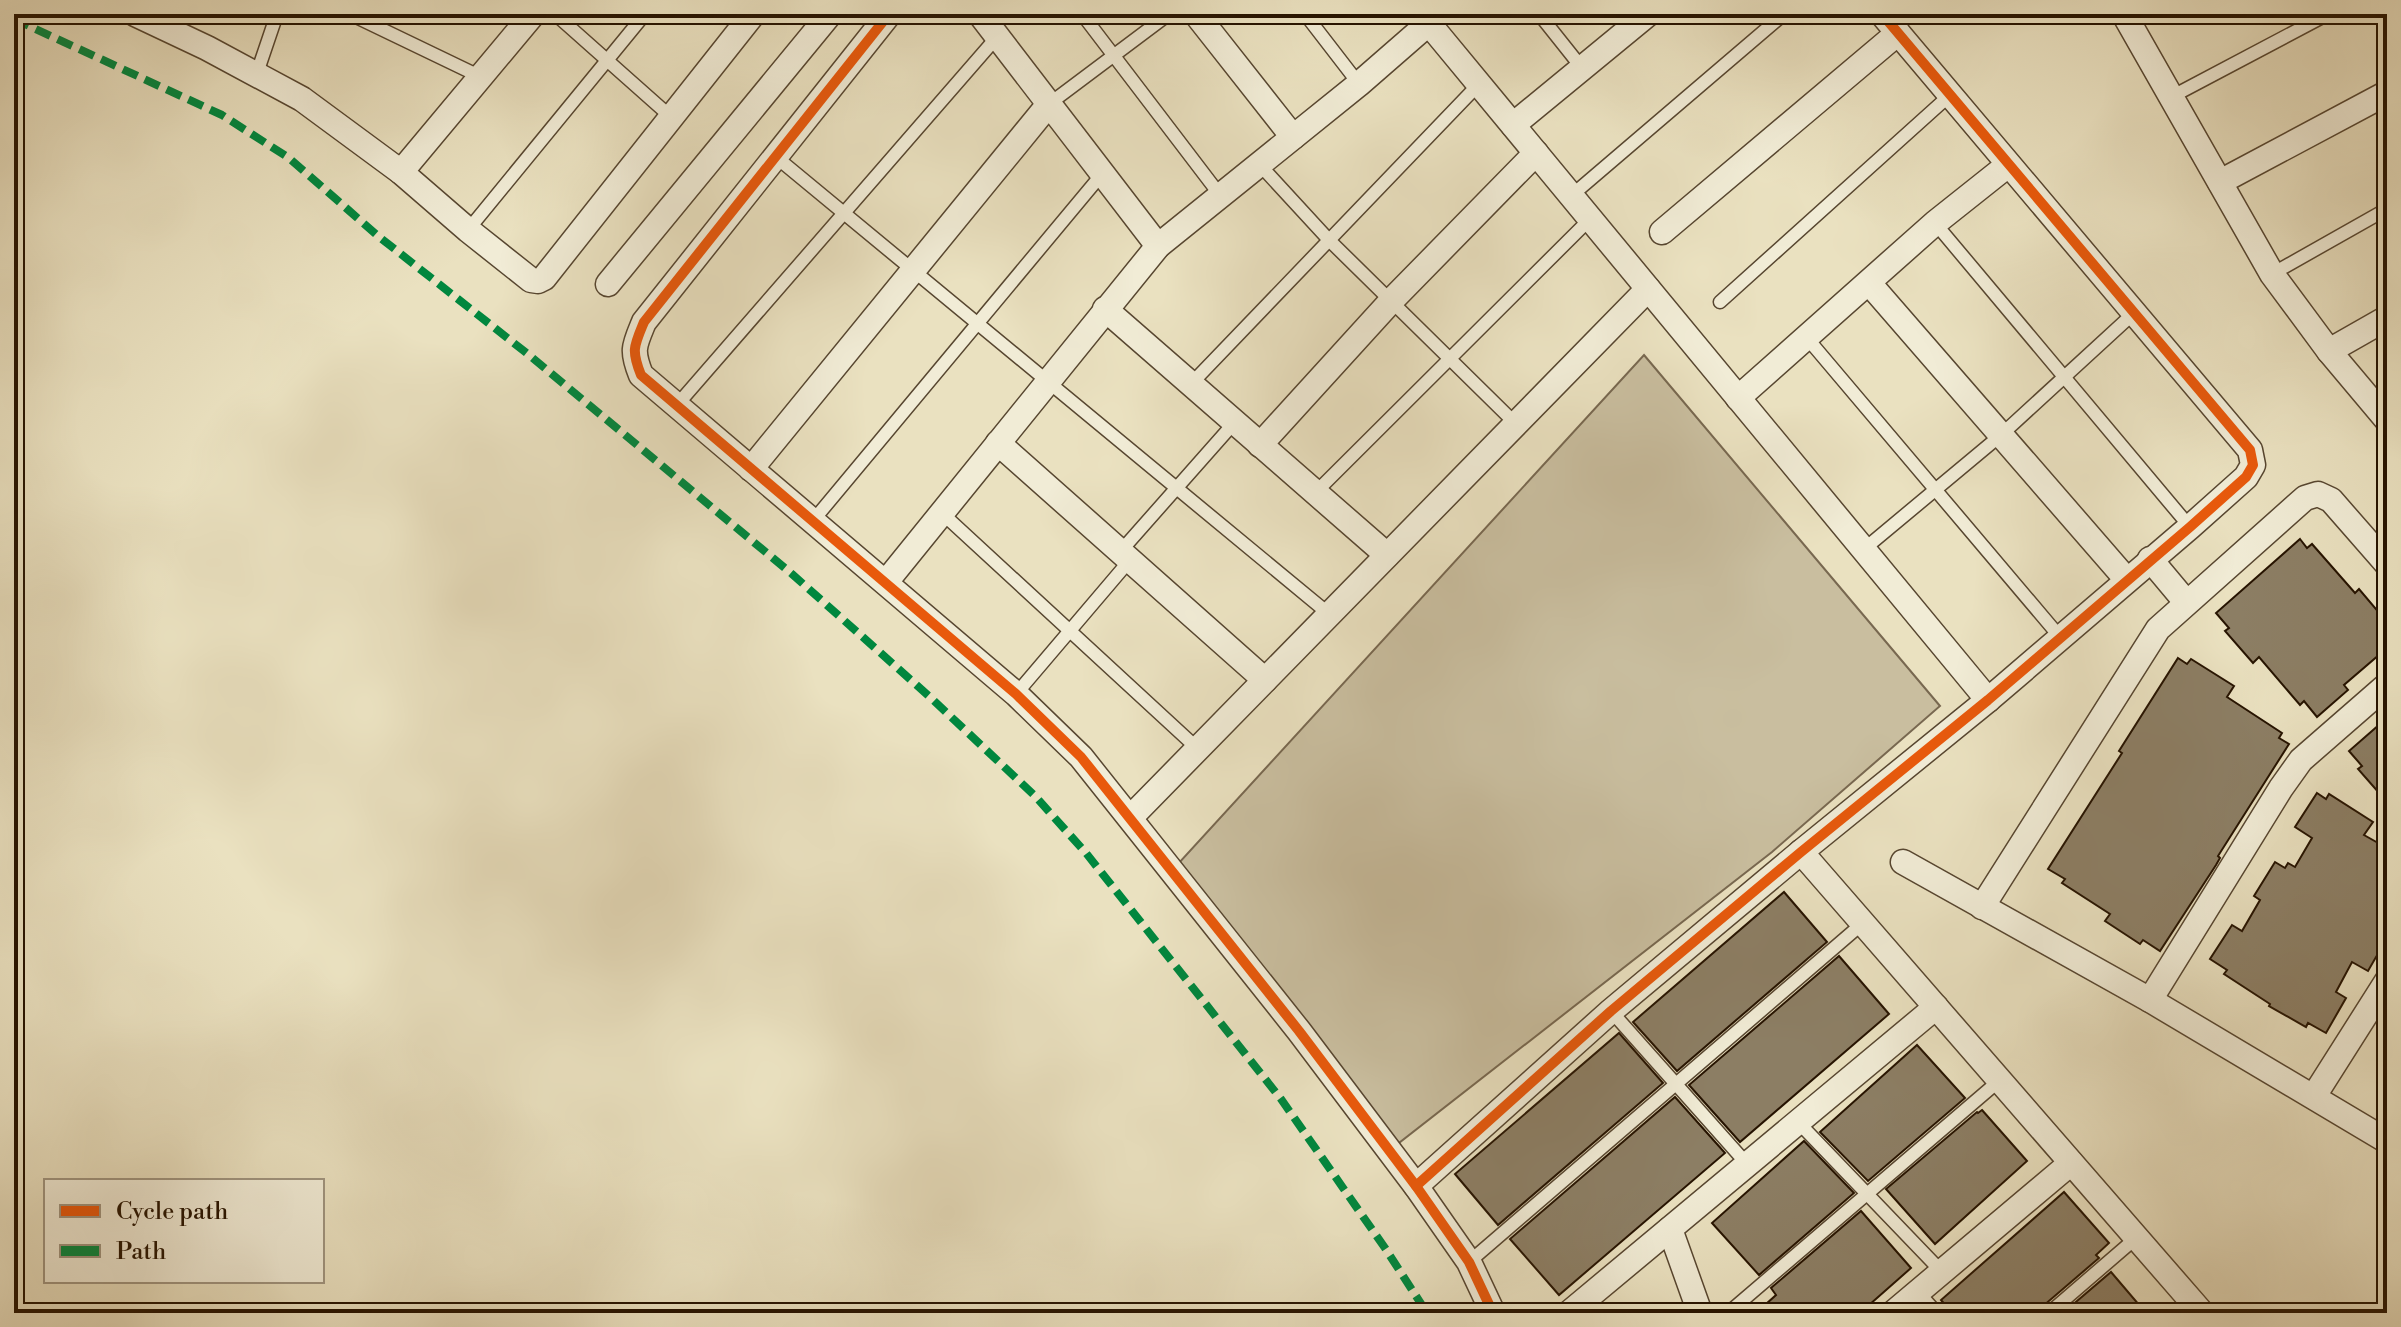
<svg xmlns="http://www.w3.org/2000/svg" width="2401" height="1327" font-family="'Libre Bodoni',serif">
  <style>
    .green { fill: #c9be9f; stroke: #786850; stroke-width: 2 }
    .building { fill: #8c7e64; stroke: #261300; stroke-width: 2 }
    .lines { fill: none; stroke-linecap: round; stroke-linejoin: round }
    .lane-casing { stroke: #574630; stroke-width: 15 }
    .street-casing { stroke: #574630; stroke-width: 27 }
    .lane { stroke: #f1ecd6; stroke-width: 12 }
    .street { stroke: #f1ecd6; stroke-width: 24 }
    .quiet { stroke: #00873e; stroke-width: 8; stroke-dasharray: 16 8; stroke-linecap: butt }
    .cycleway-casing { stroke: #f1ecd6; stroke-width: 15 }
    .cycleway { stroke: #e8590c; stroke-width: 10 }
  </style>
  <rect width="100%" height="100%" fill="#eae1c0"/>
  <filter id="stains"><feTurbulence type="fractalNoise" baseFrequency=".0025" numOctaves="4"/><feColorMatrix values="0 0 0 0 .2 0 0 0 0 .09 0 0 0 0 .02 0 0 0 .5 -.17"/></filter>
  <radialGradient id="worn" r=".72"><stop offset=".6" stop-color="#630" stop-opacity="0"/><stop offset="1" stop-color="#630" stop-opacity=".3"/></radialGradient>
  <!-- green -->
  <path class="green" d="M1644 355 1940 706 1772 852 1395 1146 1177 865Z"/>
  <!-- building -->
  <g class="building">
    <path d="M2300 539 2307 548 2312 544 2355 593 2359 589 2387 622V648L2344 685 2348 690 2317 717 2304 701 2300 705 2259 657 2253 663 2225 631 2229 628 2216 613Z"/>
    <path d="M2178 658 2187 664 2191 659 2234 686 2227 697 2282 733 2279 738 2289 744 2218 856 2220 858 2216 865 2160 951 2143 940 2140 944 2105 921 2110 914 2062 883 2065 879 2048 869 2122 753 2119 751Z"/>
    <path d="M2380 724 2387 733V802L2358 769 2362 766 2349 751Z"/>
    <path d="M2317 793 2326 799 2329 794 2373 822 2364 835 2387 848V938L2368 971 2352 962 2336 992 2346 998 2326 1033 2308 1023 2306 1027 2269 1006 2270 1004 2224 974 2227 970 2210 959 2232 925 2242 931 2260 900 2254 896 2275 862 2285 868 2288 863 2295 867 2312 838 2295 827Z"/>
    <path d="M1784 892 1827 942 1677 1071 1633 1022Z"/>
    <path d="M1839 956 1889 1014 1740 1142 1689 1085Z"/>
    <path d="M1619 1033 1663 1083 1498 1225 1455 1174Z"/>
    <path d="M1917 1045 1965 1098 1868 1181 1820 1132Z"/>
    <path d="M1675 1097 1725 1153 1559 1295 1510 1239Z"/>
    <path d="M1982 1110 2027 1161 1935 1244 1886 1189 1977 1112 1978 1113Z"/>
    <path d="M1804 1141 1854 1193 1759 1275 1712 1223Z"/>
    <path d="M2064 1192 2109 1243 2096 1255 2099 1258 2043 1306 2040 1313H1952L1941 1300Z"/>
    <path d="M1861 1211 1911 1268 1860 1313H1756L1776 1295 1771 1288Z"/>
    <path d="M2111 1272 2146 1313H2063Z"/>
  </g>
  <g class="lines">
    <defs>
      <g id="lane">
        <path d="M350 14 481 77"/>
        <path d="M555 14 671 117"/>
        <path d="M1082 14 1220 195"/>
        <path d="M1305 14 1359 84"/>
        <path d="M1539 14 1582 68"/>
        <path d="M257 73 277 14"/>
        <path d="M2171 97 2328 14"/>
        <path d="M1049 104 1169 14"/>
        <path d="M776 157 1329 614"/>
        <path d="M1260 165 1329 240 1516 424"/>
        <path d="M1571 196 1784 14"/>
        <path d="M1935 223 2190 527"/>
        <path d="M468 230 645 14"/>
        <path d="M2272 274 2387 209"/>
        <path d="M1720 302 1950 95"/>
        <path d="M1807 338 2060 637"/>
        <path d="M1191 384 1479 84"/>
        <path d="M677 405 997 37"/>
        <path d="M1315 493 1590 219"/>
        <path d="M943 514 1198 749"/>
        <path d="M812 522 1102 174"/>
        <path d="M1863 550 2001 435 2135 312"/>
        <path d="M1120 552 1234 423"/>
        <path d="M1016 694 1130 560"/>
        <path d="M1611 1011 1747 1164"/>
        <path d="M1798 1122 1942 1272"/>
        <path d="M1469 1262 1863 923"/>
        <path d="M1918 1292 1937 1313"/>
        <path d="M1728 1313 2000 1080"/>
        <path d="M2049 1313 2136 1238"/>
      </g>
      <g id="street">
        <path d="M135 14 207 48 302 99 401 172 468 230 531 280 538 281 544 278 753 14"/>
        <path d="M889 14 644 322C634 346 631 350 641 375L1016 694 1081 757 1299 1031 1416 1186 1469 1262 1493 1313"/>
        <path d="M980 14 1158 246"/>
        <path d="M1196 14 1293 137"/>
        <path d="M1421 14 1988 700"/>
        <path d="M2124 14 2272 274 2329 351 2387 420"/>
        <path d="M1513 125 1648 14"/>
        <path d="M401 172 533 14"/>
        <path d="M2220 182 2387 93"/>
        <path d="M1662 232 1898 33"/>
        <path d="M1869 283 2127 580"/>
        <path d="M608 284 830 14"/>
        <path d="M1105 309 1387 555"/>
        <path d="M2329 351 2387 318"/>
        <path d="M1738 398 1935 223 2008 165"/>
        <path d="M998 443 1265 680"/>
        <path d="M1260 445 1392 300 1536 153"/>
        <path d="M751 469 1049 104"/>
        <path d="M2150 559 2186 602"/>
        <path d="M886 582 1158 246 1359 84 1429 23"/>
        <path d="M1131 817 1648 289"/>
        <path d="M1801 852 2202 1313"/>
        <path d="M1903 862 2150 1000 2387 1141"/>
        <path d="M1982 907 2158 629 2305 498 2318 494 2331 500 2387 564"/>
        <path d="M2150 1000 2281 788 2301 760 2387 685"/>
        <path d="M2314 1096 2387 981"/>
        <path d="M1416 1186 1611 1011 1801 852 1988 700 2190 527 2246 477 2253 465 2250 450 1882 14"/>
        <path d="M1670 1229 1700 1313"/>
        <path d="M1569 1313 1936 1007"/>
        <path d="M1893 1313 2071 1163"/>
      </g>
    </defs>
    <!-- lane casing -->
    <use href="#lane" class="lane-casing"/>
    <!-- street casing -->
    <use href="#street" class="street-casing"/>
    <!-- lane -->
    <use href="#lane" class="lane"/>
    <!-- street -->
    <use href="#street" class="street"/>
    <!-- quiet -->
    <path class="quiet" d="M14 19 222 115 289 158 378 236 529 355 792 574 930 697 1035 796 1086 853 1281 1099 1385 1248 1427 1313"/>
    <defs>
      <g id="cycleway">
        <path d="M889 14 644 322C634 346 631 350 641 375L1016 694 1081 757 1299 1031 1416 1186 1469 1262 1493 1313"/>
        <path d="M1416 1186 1611 1011 1801 852 1988 700 2190 527 2246 477 2253 465 2250 450 1882 14"/>
      </g>
    </defs>
    <!-- cycleway casing -->
    <use href="#cycleway" class="cycleway-casing"/>
    <!-- cycleway -->
    <use href="#cycleway" class="cycleway"/>
  </g>
  <!-- margin -->
  <rect width="2401" height="1327" fill="none" stroke="#eae1c0" stroke-width="48"/>
  <rect x="16" y="16" width="2369" height="1295" fill="none" stroke="#261300" stroke-width="4"/>
  <rect x="24" y="24" width="2353" height="1279" fill="none" stroke="#261300" stroke-width="2"/>
  <!-- legend -->
  <rect x="44" y="1179" width="280" height="104" fill="#f1ecd6" stroke="#a09580" stroke-width="2"/>
  <rect x="60" y="1205" width="40" height="12" fill="#e8590c" stroke="#a09580" stroke-width="2"/>
  <text x="116" y="1219" font-size="24" fill="#261300">Cycle path</text>
  <rect x="60" y="1245" width="40" height="12" fill="#00873e" stroke="#a09580" stroke-width="2"/>
  <text x="116" y="1259" font-size="24" fill="#261300">Path</text>
  <rect width="100%" height="100%" filter="url(#stains)"/>
  <rect width="100%" height="100%" fill="url(#worn)"/>
</svg>
